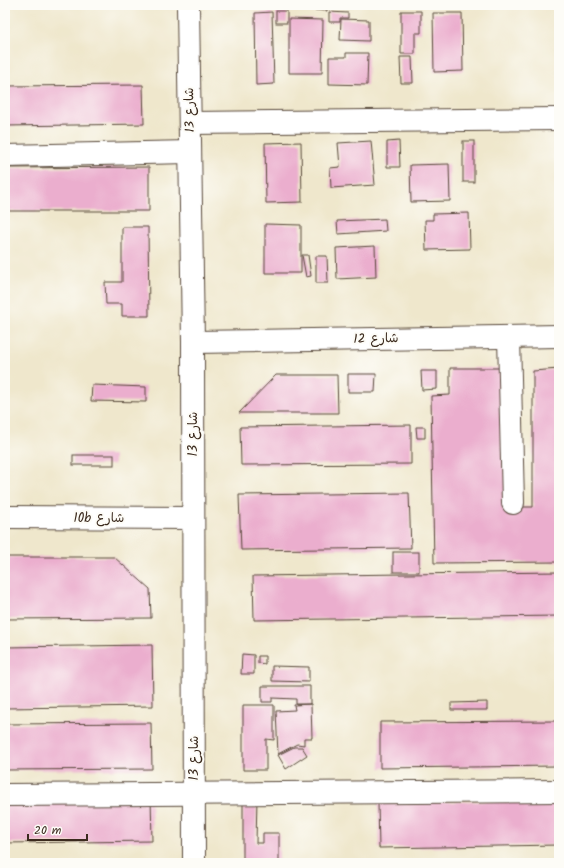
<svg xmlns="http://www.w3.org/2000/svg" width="564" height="868" font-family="Kalam,'Playpen Sans Arabic',sans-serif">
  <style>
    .building { fill: #ebaece }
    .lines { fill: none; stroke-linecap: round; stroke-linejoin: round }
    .minor-casing { stroke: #564638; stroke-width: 24 }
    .minor { stroke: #fff; stroke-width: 22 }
    .labels { text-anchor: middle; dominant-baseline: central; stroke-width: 4; stroke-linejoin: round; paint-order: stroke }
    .street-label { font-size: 13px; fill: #3b2a1e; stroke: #fdfcf7 }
  </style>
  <rect width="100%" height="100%" fill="#fdfcf7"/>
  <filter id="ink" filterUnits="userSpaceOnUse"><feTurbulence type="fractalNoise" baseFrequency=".025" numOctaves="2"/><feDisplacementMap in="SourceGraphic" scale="8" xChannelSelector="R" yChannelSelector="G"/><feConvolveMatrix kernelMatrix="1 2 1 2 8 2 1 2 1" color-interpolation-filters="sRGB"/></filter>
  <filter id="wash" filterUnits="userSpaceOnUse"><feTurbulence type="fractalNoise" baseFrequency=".012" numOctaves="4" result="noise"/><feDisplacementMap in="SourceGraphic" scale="16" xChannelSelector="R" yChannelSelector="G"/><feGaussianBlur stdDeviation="0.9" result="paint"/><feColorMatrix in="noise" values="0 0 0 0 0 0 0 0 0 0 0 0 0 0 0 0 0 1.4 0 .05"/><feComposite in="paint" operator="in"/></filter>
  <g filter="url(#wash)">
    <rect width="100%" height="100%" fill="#efe7cc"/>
    <g id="blocks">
      <!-- building -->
      <g class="building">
        <path d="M312 5H327V11L312 10Z"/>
        <rect x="276" y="11" width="11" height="12"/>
        <path d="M401 11H421V33H415V54H401Z"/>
        <path d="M272 12 274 84 256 85 255 13Z"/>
        <path d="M329 12 348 13V18H340V22H329Z"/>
        <path d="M433 13H462L463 71 434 72Z"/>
        <path d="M289 19 323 20 322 73H289Z"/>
        <path d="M341 19 369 20V41L340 40Z"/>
        <path d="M346 53H368L367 85 329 84V57H346Z"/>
        <path d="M400 57H412L413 83H401Z"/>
        <path d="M143 85 144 124 5 126V86Z"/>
        <path d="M371 141 375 185 331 188 330 168 340 167 338 143Z"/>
        <path d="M399 141 400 167H387V142Z"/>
        <rect x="463" y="141" width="11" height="41"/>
        <path d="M301 142 302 202 266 203 265 143Z"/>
        <path d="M449 164 450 201 411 202 410 165Z"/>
        <path d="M149 167V211H5V168Z"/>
        <path d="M469 213 470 249 426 250 425 220H433V214Z"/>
        <path d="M385 219 386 231 338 234 337 221Z"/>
        <path d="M265 224 301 225V273H265Z"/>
        <path d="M122 227H148L149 316H122V304H106L105 282H122Z"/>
        <path d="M375 246 376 277 337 279 336 248Z"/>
        <path d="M302 255H308L311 276 306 277Z"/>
        <path d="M316 256H327L328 283H316Z"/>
        <path d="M450 368H506L508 507H533V371L559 369V562L434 563 431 396 450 395Z"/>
        <path d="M421 371H437V389L422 390Z"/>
        <path d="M348 374H376L375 392H348Z"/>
        <path d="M276 375H337L338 413H239Z"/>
        <path d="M92 385 146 387V402L91 401Z"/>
        <path d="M411 425V464L241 465 240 427Z"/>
        <path d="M416 427H425V438H417Z"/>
        <rect x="73" y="455" width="41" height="10"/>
        <path d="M409 493 411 548 241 550 239 495Z"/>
        <rect x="393" y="552" width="26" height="20"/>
        <path d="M5 557H114L150 589 151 618 5 619Z"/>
        <path d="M559 572V616L254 620 253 576Z"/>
        <path d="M152 645 153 706 5 708V647Z"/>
        <path d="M242 654 254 655V674H241Z"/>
        <path d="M258 656H265V664L258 663Z"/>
        <path d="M272 666 309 667V682L272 681Z"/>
        <path d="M262 686H310V704H296V699L272 698V702H262Z"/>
        <path d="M487 702V710H451V703Z"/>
        <path d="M311 704 312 738H304V745L297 744 278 754 276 711 295 710 294 705Z"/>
        <path d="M243 705H274V740L266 739V770H243Z"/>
        <path d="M559 721V766L380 768V722Z"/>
        <path d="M151 723 152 769 5 770V724Z"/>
        <path d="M294 747H302L307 755 286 769 278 755Z"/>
        <path d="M151 798 152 841 5 843V799Z"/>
        <path d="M243 798H257L256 843H263V833H279V863H243Z"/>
        <path d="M559 800V845L379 848 378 803Z"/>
      </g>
    </g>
  </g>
  <g filter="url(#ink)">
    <use href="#blocks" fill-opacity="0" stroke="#564638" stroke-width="1"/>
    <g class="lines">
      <defs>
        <g id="minor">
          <path d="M188 5 193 342 194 863"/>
          <path d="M190 123 559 119"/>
          <path d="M5 156 190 152"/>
          <path d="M509 337 513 503"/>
          <path d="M193 342 559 336"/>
          <path d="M5 517 193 518"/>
          <path d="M5 795 559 791"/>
        </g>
      </defs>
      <!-- minor casing -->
      <use href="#minor" class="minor-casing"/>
      <!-- minor -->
      <use href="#minor" class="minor"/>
    </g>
  </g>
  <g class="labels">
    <!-- street labels -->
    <g class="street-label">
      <text transform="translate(190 110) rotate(-91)">شارع 13</text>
      <text transform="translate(376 339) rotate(-1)">شارع 12</text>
      <text transform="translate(193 434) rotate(-90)">شارع 13</text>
      <text x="99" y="518">10b شارع</text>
      <text transform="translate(194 758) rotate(-90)">شارع 13</text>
    </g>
  </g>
  <!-- margin -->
  <rect width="564" height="868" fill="none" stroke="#fdfcf7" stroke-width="20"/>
  <!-- scale -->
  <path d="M28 834v6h59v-6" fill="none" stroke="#3b2a1e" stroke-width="2"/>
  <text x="34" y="834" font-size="12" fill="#3b2a1e" stroke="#fdfcf7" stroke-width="3" paint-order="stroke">20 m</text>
</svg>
